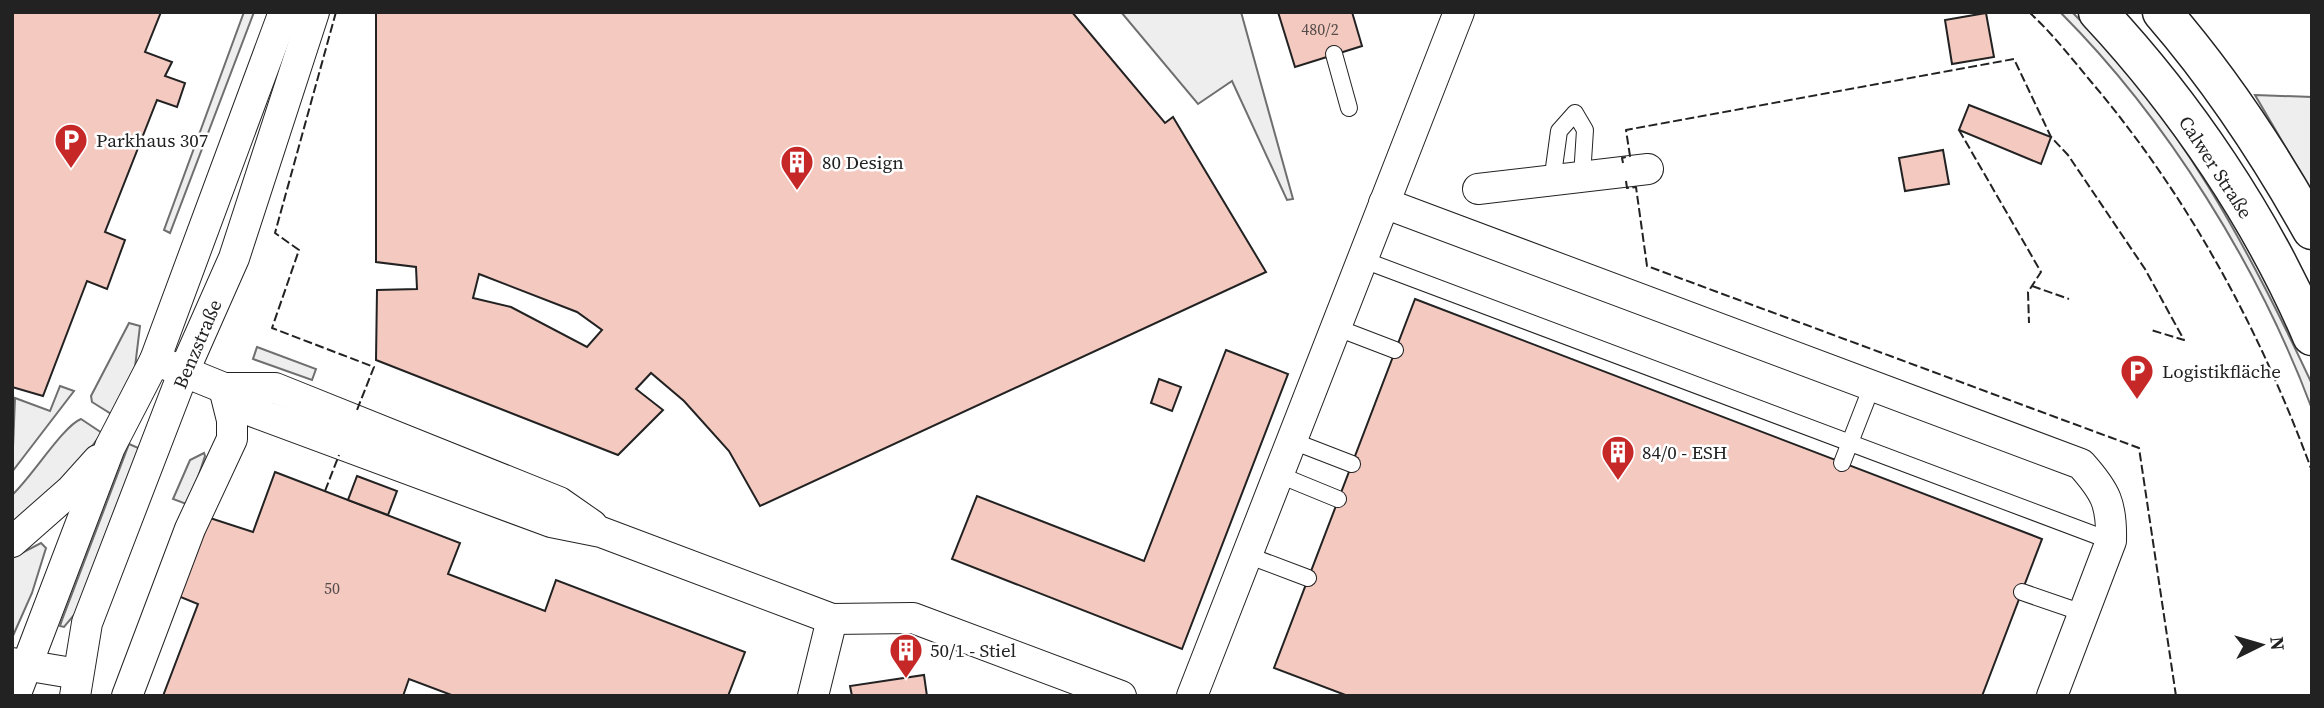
<svg xmlns="http://www.w3.org/2000/svg" width="2324" height="708" font-family="'Source Serif 4',serif">
  <style>
    .green { fill: #eee; stroke: #6f6f6f; stroke-width: 2 }
    .building { fill: #f3c9c0; stroke: #222; stroke-width: 2; fill-rule: evenodd }
    .lines { fill: none; stroke-linecap: round; stroke-linejoin: round }
    .lane-casing { stroke: #222; stroke-width: 18 }
    .street-casing { stroke: #222; stroke-width: 32 }
    .primary-casing { stroke: #222; stroke-width: 41 }
    .lane { stroke: #fff; stroke-width: 16 }
    .street { stroke: #fff; stroke-width: 30 }
    .primary { stroke: #fff; stroke-width: 38 }
    .fence { stroke: #222; stroke-width: 2; stroke-dasharray: 9 3.5; stroke-linecap: butt }
    .labels { text-anchor: middle; dominant-baseline: central; stroke-width: 5; stroke-linejoin: round; paint-order: stroke }
    .number-label { font-size: 16px; fill: #564c4a }
    .poi-label { font-size: 19px; fill: #222; stroke: #fff; text-anchor: start }
    .street-label { font-size: 19px; fill: #222; stroke: #fff }
  </style>
  <rect width="100%" height="100%" fill="#fff"/>
  <!-- green -->
  <g class="green">
    <path d="M244 12H254L170 233 164 230Z"/>
    <path d="M1121 12H1241L1293 199 1287 200 1232 81 1198 104Z"/>
    <path d="M2060 12H2072C2179 117 2249 249 2312 384V409C2259 267 2167 119 2060 12Z"/>
    <path d="M2255 95 2312 97V192Z"/>
    <path d="M129 323 140 326 135 367 113 415 92 402 91 396Z"/>
    <path d="M257 347 316 369 312 380 253 359Z"/>
    <path d="M60 386 74 391 12 472 15 398 50 411Z"/>
    <path d="M81 419 102 433 73 471 12 528V495C31 478 63 426 81 419Z"/>
    <path d="M129 444 143 450 80 608 64 627 60 626 62 620Z"/>
    <path d="M204 453 205 456 189 505 173 499 190 460Z"/>
    <path d="M41 543 46 548 32 593 12 638V558Z"/>
  </g>
  <!-- building -->
  <g class="building">
    <path d="M12 12H161L145 52 172 62 165 76 185 83 177 107 157 100 105 232 125 240 107 289 87 281 43 396 12 387Z"/>
    <path d="M376 12H1072L1165 123 1173 117 1266 272 760 506 729 451 684 401 651 373 636 389 663 410 618 455 376 360 377 290 417 289 416 267 376 262ZM479 274 577 312 602 330 587 347 511 307 473 298Z"/>
    <path d="M1278 12H1352L1362 46 1295 67Z"/>
    <path d="M1986 13 1994 57 1952 64 1945 20Z"/>
    <path d="M1969 105 2051 137 2041 164 1959 130Z"/>
    <path d="M1943 150 1949 184 1905 191 1899 158Z"/>
    <path d="M1415 299 2042 539 1982 696H1348L1274 668Z"/>
    <path d="M1226 350 1288 374 1182 649 952 559 977 496 1144 561Z"/>
    <path d="M1159 379 1181 387 1172 411 1151 403Z"/>
    <path d="M275 472 460 543 448 574 545 611 556 580 745 652 728 696H454L409 679 403 696H163L198 604 178 596 207 517 253 532Z"/>
    <path d="M357 476 397 491 388 515 348 500Z"/>
    <path d="M924 675 927 696H852L850 686Z"/>
  </g>
  <g class="lines">
    <defs>
      <g id="lane">
        <path d="M1334 54 1349 108"/>
        <path d="M1552 182 1559 131 1575 113 1585 130 1582 176"/>
        <path d="M1361 259 2111 541"/>
        <path d="M1335 327 1395 350"/>
        <path d="M1290 440 1352 464"/>
        <path d="M1842 463 1872 386"/>
        <path d="M1277 474 1338 499"/>
        <path d="M1247 555 1308 578"/>
        <path d="M2022 592 2083 613"/>
      </g>
      <g id="street">
        <path d="M1478 189 1648 169"/>
        <path d="M1384 203 2081 464C2106 492 2112 504 2111 541L2052 696"/>
        <path d="M155 360 224 388 254 412 551 522 601 532 832 619 913 618 1121 696"/>
        <path d="M224 388H275L559 502 592 525"/>
        <path d="M12 542 71 490 98 460"/>
        <path d="M12 663 78 674"/>
        <path d="M15 696 110 447 155 360 284 12"/>
        <path d="M75 696 87 623 184 371 234 258 314 12"/>
        <path d="M127 696 190 529 232 439V420L224 388"/>
        <path d="M813 696 832 619"/>
        <path d="M1192 696 1459 12"/>
      </g>
      <g id="primary">
        <path d="M2098 12C2185 105 2262 219 2312 336"/>
        <path d="M2162 12C2220 79 2269 153 2312 230"/>
      </g>
    </defs>
    <!-- lane casing -->
    <use href="#lane" class="lane-casing"/>
    <!-- street casing -->
    <use href="#street" class="street-casing"/>
    <!-- primary casing -->
    <use href="#primary" class="primary-casing"/>
    <!-- lane -->
    <use href="#lane" class="lane"/>
    <!-- street -->
    <use href="#street" class="street"/>
    <!-- primary -->
    <use href="#primary" class="primary"/>
    <!-- fence -->
    <g class="fence">
      <path d="M336 12 275 233 299 250 272 328 374 367 357 410"/>
      <path d="M2029 12C2053 34 2072 59 2093 84 2190 199 2260 330 2312 471"/>
      <path d="M1959 130 2041 272 2028 292 2029 323"/>
      <path d="M1623 163 1622 158 1630 156 1626 130 2014 59 2051 137 2068 155 2145 269 2184 340 2151 330"/>
      <path d="M1626 181 1627 188 1636 187 1647 266 2139 448 2176 696"/>
      <path d="M2032 286 2069 299"/>
      <path d="M325 491 339 455"/>
    </g>
  </g>
  <!-- icons -->
  <defs>
    <symbol id="parking-pin" viewBox="-11 -11 22 30"><path d="M0 17L-7.5 6A9.5 9.5 0 1 1 7.5 6Z" fill="#c62828" stroke="#fff"/><path d="M-3.5-5.5H1a3.5 3.5 0 0 1 0 7H-1V5.5H-3.5ZM-1-3.4V-.6H.8a1.4 1.4 0 0 0 0-2.8Z" fill="#fff"/></symbol>
    <symbol id="building-pin" viewBox="-11 -11 22 30"><path d="M0 17L-7.5 6A9.5 9.5 0 1 1 7.5 6Z" fill="#c62828" stroke="#fff"/><path d="M-4-6H4V6H1V3H-1V6H-4ZM-2.5-4.3h1.7v1.8h-1.7ZM.8-4.3h1.7v1.8H.8ZM-2.5-1h1.7V.8h-1.7ZM.8-1h1.7V.8H.8Z" fill="#fff"/></symbol>
  </defs>
  <g fill-rule="evenodd">
    <use href="#parking-pin" x="52" y="121" width="38" height="52"/>
    <use href="#building-pin" x="778" y="143" width="38" height="52"/>
    <use href="#parking-pin" x="2118" y="352" width="38" height="52"/>
    <use href="#building-pin" x="1599" y="433" width="38" height="52"/>
    <use href="#building-pin" x="887" y="631" width="38" height="52"/>
  </g>
  <g class="labels">
    <!-- number labels -->
    <g class="number-label">
      <text x="1320" y="29">480/2</text>
      <text x="332" y="588">50</text>
    </g>
    <!-- poi labels -->
    <g class="poi-label">
      <text x="96" y="140">Parkhaus 307</text>
      <text x="822" y="162">80 Design</text>
      <text x="2162" y="371">Logistikfläche</text>
      <text x="1642" y="452">84/0 - ESH</text>
      <text x="930" y="650">50/1 - Stiel</text>
    </g>
    <!-- street labels -->
    <g class="street-label">
      <text transform="translate(2216 167) rotate(57)">Calwer Straße</text>
      <text transform="translate(197 344) rotate(-67)">Benzstraße</text>
    </g>
  </g>
  <!-- border -->
  <rect width="2324" height="708" fill="none" stroke="#222222" stroke-width="28"/>
  <!-- north arrow -->
  <g transform="translate(2261 645) rotate(85)" stroke="#ffffff" stroke-width="5" paint-order="stroke">
  <path d="M0-5L12 26L0 18L-12 26Z" fill="#222222"/>
  <text y="-10" font-size="19" font-weight="bold" text-anchor="middle" fill="#222222">N</text>
  </g>
</svg>
